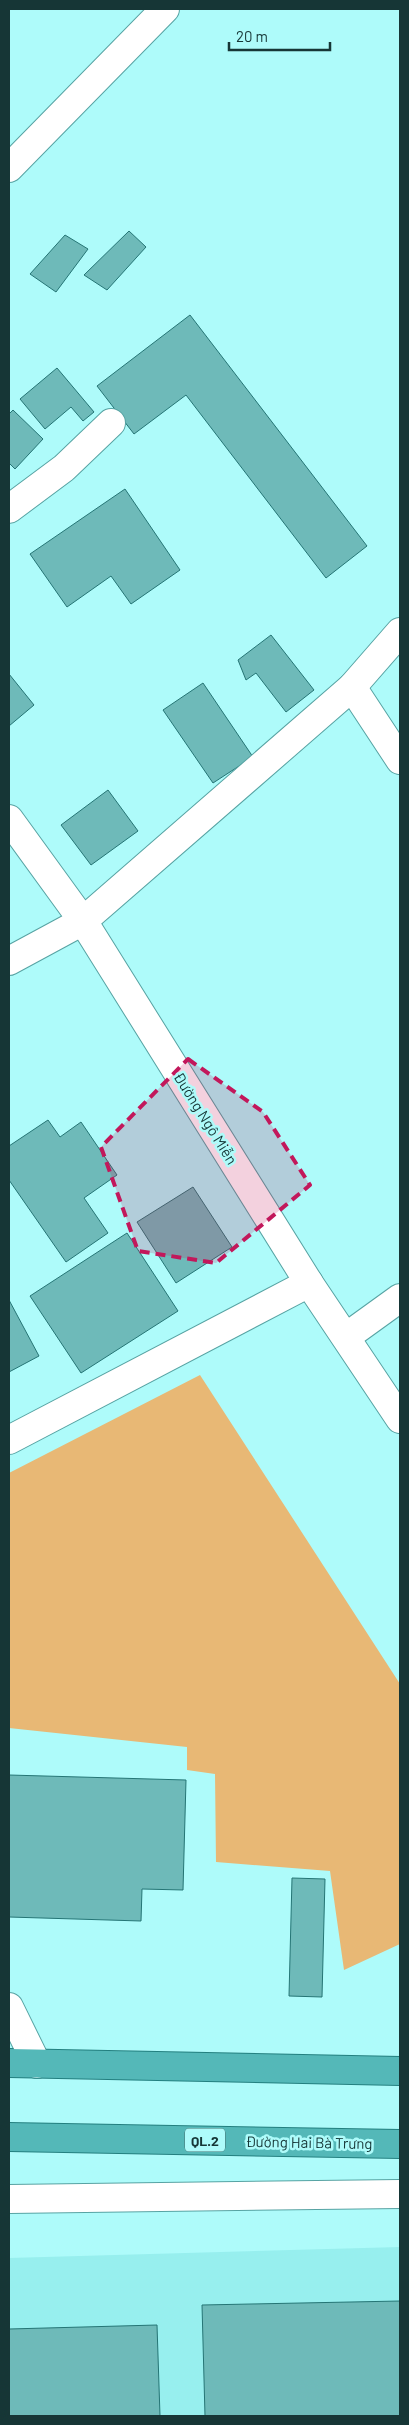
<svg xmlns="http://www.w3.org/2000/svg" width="409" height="2425" font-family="Barlow,sans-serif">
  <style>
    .built { fill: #97efee }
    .green { fill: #e8b875 }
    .building { fill: #6ebab9; stroke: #257575 }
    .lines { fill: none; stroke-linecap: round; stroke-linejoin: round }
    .minor-casing { stroke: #57a3a3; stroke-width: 30 }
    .tertiary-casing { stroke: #57a3a3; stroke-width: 30 }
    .trunk-casing { stroke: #237f7f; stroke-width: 30 }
    .minor { stroke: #fff; stroke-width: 28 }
    .tertiary { stroke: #fff; stroke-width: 28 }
    .trunk { stroke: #54b8b8; stroke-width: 28 }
    .marked { fill: #c2185b; fill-opacity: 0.2; stroke: #c2185b; stroke-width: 4; stroke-dasharray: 10 6; stroke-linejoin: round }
    .labels { text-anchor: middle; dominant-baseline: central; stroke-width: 5; stroke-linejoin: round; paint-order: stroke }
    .shield { fill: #aefbfa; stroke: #447171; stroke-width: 1 }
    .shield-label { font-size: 14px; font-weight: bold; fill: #163636 }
    .street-label { font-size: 15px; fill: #163636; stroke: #aefbfa }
  </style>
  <rect width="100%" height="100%" fill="#aefbfa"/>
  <!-- built -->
  <path class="built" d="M400 2247V2416H9V2258Z"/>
  <!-- green -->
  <path class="green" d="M200 1375 400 1684V1944L344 1970 330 1871 216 1862 215 1774 187 1770V1747L9 1728V1473Z"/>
  <!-- building -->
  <g class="building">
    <path d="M129 231 146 247 107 290 84 275Z"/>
    <path d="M65 235 88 249 56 292 30 274Z"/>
    <path d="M190 315 367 546 326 578 186 395 134 434 97 386Z"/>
    <path d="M57 368 94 412 83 421 71 407 45 429 20 399Z"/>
    <path d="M13 410 43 439 15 469 9 463V414Z"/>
    <path d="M125 489 180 570 131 604 111 576 67 607 30 554Z"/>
    <path d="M271 635 314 690 286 712 256 673 246 680 238 660Z"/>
    <path d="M9 674 34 705 9 726Z"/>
    <path d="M203 683 253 757 213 783 163 710Z"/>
    <path d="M108 790 138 831 91 865 61 825Z"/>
    <path d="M48 1120 60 1137 81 1122 117 1175 84 1198 108 1233 66 1262 9 1180V1146Z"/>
    <path d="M193 1187 232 1247 176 1283 137 1222Z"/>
    <path d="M127 1233 178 1311 81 1373 30 1296Z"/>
    <path d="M9 1300 39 1356 9 1372Z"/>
    <path d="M9 1775 186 1780 183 1890 142 1889 141 1921 9 1917Z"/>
    <path d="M292 1878 325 1879 322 1997 289 1996Z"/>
    <path d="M400 2301V2416H205L202 2305Z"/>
    <path d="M157 2325 160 2416H9V2329Z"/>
  </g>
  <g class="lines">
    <defs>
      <g id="minor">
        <path d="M9 168 165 9"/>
        <path d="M9 509 64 468 111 423"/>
        <path d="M352 687 400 760"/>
        <path d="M9 961 83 921 352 687 400 632"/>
        <path d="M346 1337 400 1298"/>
        <path d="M9 1440 309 1283"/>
        <path d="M9 2007 37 2064"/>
        <path d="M9 2199 400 2194"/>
      </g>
      <path id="tertiary" d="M9 819 83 921 309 1283 400 1419"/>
      <g id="trunk">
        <path d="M9 2063 400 2071"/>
        <path d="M9 2137 400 2144"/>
      </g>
    </defs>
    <!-- minor casing -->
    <use href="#minor" class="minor-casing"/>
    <!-- tertiary casing -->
    <use href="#tertiary" class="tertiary-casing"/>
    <!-- trunk casing -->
    <use href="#trunk" class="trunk-casing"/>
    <!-- minor -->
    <use href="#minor" class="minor"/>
    <!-- tertiary -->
    <use href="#tertiary" class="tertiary"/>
    <!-- trunk -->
    <use href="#trunk" class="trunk"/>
  </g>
  <!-- marked area -->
  <path class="marked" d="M188 1059 263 1112 310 1185 216 1263 138 1251 101 1147Z"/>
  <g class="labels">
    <!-- shield labels -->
    <rect class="shield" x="185" y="2128.5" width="40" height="23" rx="4"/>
    <g class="shield-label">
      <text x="205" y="2140">QL.2</text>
    </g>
    <!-- street labels -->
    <g class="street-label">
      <text transform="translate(206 1118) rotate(58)">Đường Ngô Miễn</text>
      <text transform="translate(309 2142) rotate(1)">Đường Hai Bà Trưng</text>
    </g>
  </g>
  <!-- border -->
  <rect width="409" height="2425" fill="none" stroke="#163636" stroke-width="20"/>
  <!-- scale -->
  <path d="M229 42v8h101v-8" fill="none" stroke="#163636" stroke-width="2.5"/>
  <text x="236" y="42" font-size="15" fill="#163636" stroke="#aefbfa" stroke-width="4" paint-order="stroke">20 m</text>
</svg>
